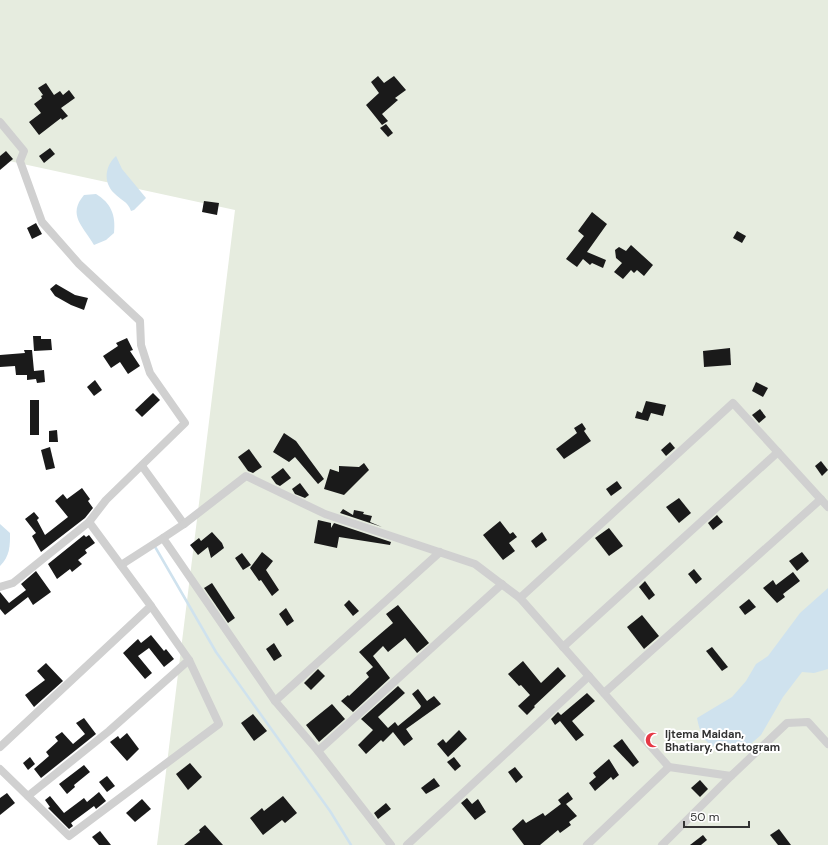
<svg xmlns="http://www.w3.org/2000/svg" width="828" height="845" font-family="'DM Sans',sans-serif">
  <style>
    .green { fill: #e6ecdf }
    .water { fill: #cfe2ee }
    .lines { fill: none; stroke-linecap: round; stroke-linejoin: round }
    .stream { stroke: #cfe2ee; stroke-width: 2.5 }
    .building { fill: #1a1a1a }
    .minor { stroke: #d0d0d0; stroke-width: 8 }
    .labels { text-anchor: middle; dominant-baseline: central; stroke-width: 4; stroke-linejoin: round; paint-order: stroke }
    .poi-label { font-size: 11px; font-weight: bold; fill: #333; stroke: #fff; text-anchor: start }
  </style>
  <rect width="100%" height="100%" fill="#fff"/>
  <!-- green -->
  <path class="green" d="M0 0H828V845H157L235 210 0 159Z"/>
  <!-- water -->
  <g class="water">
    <path d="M116 156 122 169 146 198 134 210 131 211C128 201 120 200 114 193 103 182 105 166 116 156Z"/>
    <path d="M96 194C111 203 116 215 114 233L106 240 94 245C83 226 67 215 84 195Z"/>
    <path d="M0 524 10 533C10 546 10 556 0 566Z"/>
    <path d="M828 588V669L814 673 802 672 783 697 761 735 746 748C716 750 703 750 697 718L732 697 746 681 756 664 768 656 800 613Z"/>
  </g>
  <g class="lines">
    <!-- stream -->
    <path class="stream" d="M154 545 216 652 330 811 351 845"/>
  </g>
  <!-- building -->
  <g class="building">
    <path d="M378 76 384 83 394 76 406 90 395 98 398 100 382 114 388 121 382 125 366 105 379 93 371 82Z"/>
    <path d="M46 83 54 95 60 91 63 95 69 90 75 98 61 108 68 116 62 120 61 118 39 135 29 122 41 113 34 104 42 98 41 96 43 95 38 88Z"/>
    <path d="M386 124 393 133 388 137 380 128Z"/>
    <path d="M50 148 55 154 44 163 39 156Z"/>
    <path d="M6 151 13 159 0 170V156Z"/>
    <path d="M204 201 219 203 217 215 202 212Z"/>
    <path d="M592 212 607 224 587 252 606 260 603 268 592 263 590 265 583 259 577 267 566 259 584 236 578 231Z"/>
    <path d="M36 223 42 234 32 239 27 228Z"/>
    <path d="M737 231 746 236 742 243 733 238Z"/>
    <path d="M631 245 653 265 644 276 637 270 634 273 631 270 623 279 614 272 622 263 616 258 615 250 619 247 626 251Z"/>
    <path d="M56 284 75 295 88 298 84 310 71 305 55 296 50 289Z"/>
    <path d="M33 336H41V339H51L52 350 34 351Z"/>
    <path d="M127 338 133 350 130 351 140 366 128 374 120 362 111 368 103 356 118 346 116 343Z"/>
    <path d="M730 348 731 365 704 367 703 351Z"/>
    <path d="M24 350H32L34 371 44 370 45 382 37 383 36 379 27 380V375H16L15 366 0 367V355L25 353Z"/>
    <path d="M95 380 102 390 94 396 87 387Z"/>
    <path d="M756 382 768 388 763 397 752 391Z"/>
    <path d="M153 393 160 400 142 417 135 410Z"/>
    <rect x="30" y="400" width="9" height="35"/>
    <path d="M646 401 666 405 663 416 651 413 648 421 635 418 637 411 642 413Z"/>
    <path d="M760 409 766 417 759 423 752 415Z"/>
    <path d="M582 423 586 429 584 431 591 441 564 459 556 449 577 433 574 428Z"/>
    <path d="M57 430 58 442H49V431Z"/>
    <path d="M284 433 296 441 324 479 318 484 295 457 289 462 273 452Z"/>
    <path d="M670 442 675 448 666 456 661 450Z"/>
    <path d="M50 447 55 468 46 470 41 450Z"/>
    <path d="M249 449 262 467 253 473 248 471 238 457Z"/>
    <path d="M821 461 828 470 822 476 815 466Z"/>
    <path d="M364 463 369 470 344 495 324 489 330 469 339 472V466L359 467Z"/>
    <path d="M283 468 291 478 280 486 276 484 271 477Z"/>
    <path d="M617 481 622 488 611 496 606 489Z"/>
    <path d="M300 483 309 495 305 498 295 494 292 489Z"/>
    <path d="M82 488 90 499 88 501 93 508 85 518 41 552 32 536 36 533 25 519 34 512 39 518 37 520 45 535 68 517 55 501 63 494 67 499Z"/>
    <path d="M679 498 691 513 679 523 666 507Z"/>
    <path d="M343 509 353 515 354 510 364 512 363 514 372 516 370 522 382 527 340 513Z"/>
    <path d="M717 515 723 522 713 530 708 523Z"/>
    <path d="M318 520 331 523V528L334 523 391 542 390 545 339 537 337 548 314 543Z"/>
    <path d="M500 521 510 534 513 532 517 537 509 543 515 551 503 560 483 535Z"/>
    <path d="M609 528 623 546 609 556 595 538Z"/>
    <path d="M212 532 222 543 224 548 211 558 208 547 198 555 190 545 199 538 201 541Z"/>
    <path d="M542 532 547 540 536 548 531 541Z"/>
    <path d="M84 535 86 537 89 535 95 543 85 550 87 553 78 560 82 564 72 572 70 569 57 579 48 564Z"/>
    <path d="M262 552 273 561 266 570 279 590 272 596 261 580 259 581 250 568Z"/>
    <path d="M802 552 809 561 797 571 789 561Z"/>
    <path d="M242 553 251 565 243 570 235 558Z"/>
    <path d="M694 569 702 579 696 584 688 574Z"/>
    <path d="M36 571 51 592 33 605 28 597 5 615 0 609V592L9 603 26 590 21 584Z"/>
    <path d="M793 572 800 581 783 594 785 597 777 603 763 588 773 580 776 585Z"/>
    <path d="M645 581 655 595 649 600 639 587Z"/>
    <path d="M212 583 235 618 228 623 204 588Z"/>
    <path d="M749 599 756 607 745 615 739 607Z"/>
    <path d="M349 600 359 611 353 616 344 605Z"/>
    <path d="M398 605 429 643 417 653 405 638 388 652 383 646 373 656 390 678 353 712 341 701 348 695 349 696 369 677 366 673 373 667 359 652 393 623 386 614Z"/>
    <path d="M286 608 294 621 287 626 279 614Z"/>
    <path d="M642 615 659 636 644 649 627 627Z"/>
    <path d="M151 635 164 651 166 649 174 659 164 667 149 648 138 656 152 673 145 679 123 653 138 639 141 643Z"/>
    <path d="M274 643 282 656 274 661 266 649Z"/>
    <path d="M712 647 728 667 722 671 706 651Z"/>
    <path d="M523 661 541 683 558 667 566 676 534 706 535 707 527 715 518 706 530 695 521 685 519 686 508 674Z"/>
    <path d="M46 663 63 681 34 707 25 695 45 680 37 671Z"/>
    <path d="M318 669 325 676 311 690 304 683Z"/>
    <path d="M398 686 405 693 378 717 388 728 395 722 398 726 420 708 421 706 412 694 418 689 427 701 434 696 441 704 406 729 413 739 404 746 393 732 383 742 381 740 366 754 358 745 373 730 361 719Z"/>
    <path d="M587 693 595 701 572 721 584 735 576 741 560 721 555 725 551 719 558 712 561 715Z"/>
    <path d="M332 704 345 719 319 742 306 725Z"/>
    <path d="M253 714 267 731 254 741 241 723Z"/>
    <path d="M84 718 96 734 41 778 34 769 49 756 46 752 58 741 55 737 62 732 73 744 85 734 76 723Z"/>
    <path d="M459 730 467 739 448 757 437 744 443 739 446 743Z"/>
    <path d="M127 733 139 749 127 761 110 742 118 736 120 739Z"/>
    <path d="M622 739 639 762 633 767 613 746Z"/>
    <path d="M30 757 35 764 28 770 23 763Z"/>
    <path d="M454 757 461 766 455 771 447 762Z"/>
    <path d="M609 759 619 775 613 780 611 777 595 791 589 783 596 777 593 773Z"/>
    <path d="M190 763 202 777 188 790 176 774Z"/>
    <path d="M84 765 90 772 74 785 75 787 67 794 59 784Z"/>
    <path d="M515 767 523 777 516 783 508 772Z"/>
    <path d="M107 776 115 786 107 792 99 782Z"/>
    <path d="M434 778 440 786 426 794 421 788Z"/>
    <path d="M700 780 708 789 700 797 691 788Z"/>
    <path d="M99 792 106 801 96 809 94 806 71 823 73 826 69 829 48 808 50 807 45 800 50 796 64 813 84 798 87 802Z"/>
    <path d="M568 792 573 799 566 804 577 816 569 822 571 825 560 833 558 830 540 845H524L512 829 523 819 526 823 543 813 545 816 561 804 558 800Z"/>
    <path d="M7 793 15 803 0 815V798Z"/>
    <path d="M283 796 297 813 285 823 282 820 263 835 250 818 262 808 264 811Z"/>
    <path d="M467 798 472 804 478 799 486 812 475 820 461 803Z"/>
    <path d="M142 799 151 809 135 822 126 813Z"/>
    <path d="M386 803 391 809 378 819 374 813Z"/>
    <path d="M205 825 223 845H184L200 832 199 830Z"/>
    <path d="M779 829 791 845H778L770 835Z"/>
    <path d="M100 831 111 845H99L92 837Z"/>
    <path d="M703 835 707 840 701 845H690Z"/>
  </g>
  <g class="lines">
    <!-- minor -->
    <g class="minor">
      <path d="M0 122 24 151 20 161 42 222 79 264 140 321 141 345 150 373 185 423 106 500 89 522"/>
      <path d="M142 466 184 524 163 538 275 701 318 751 391 845"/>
      <path d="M828 507 733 403 520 598 669 767 731 776 787 723 808 722 828 744"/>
      <path d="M184 524 246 476 325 514 475 564 520 598"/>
      <path d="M121 565 163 538"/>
      <path d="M0 587 13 583 89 522 151 606 0 747"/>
      <path d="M563 647 778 452"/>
      <path d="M604 693 821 499"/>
      <path d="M275 701 440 552"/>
      <path d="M318 751 502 584"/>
      <path d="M0 769 69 836 219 724 189 660 151 606"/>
      <path d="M28 796 109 731 189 660"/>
      <path d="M407 845 589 676"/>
      <path d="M587 845 669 767"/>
      <path d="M662 845 731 776"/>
    </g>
  </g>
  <!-- icons -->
  <defs>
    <symbol id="mosque-bare" viewBox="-9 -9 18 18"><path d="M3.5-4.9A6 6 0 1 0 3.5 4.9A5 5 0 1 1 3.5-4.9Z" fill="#e63946" stroke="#fff" stroke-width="2.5" paint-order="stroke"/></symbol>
  </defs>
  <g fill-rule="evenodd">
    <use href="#mosque-bare" x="642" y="729" width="22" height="22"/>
  </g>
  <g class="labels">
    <!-- poi labels -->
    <g class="poi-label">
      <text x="665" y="734">Ijtema Maidan,<tspan x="665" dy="13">Bhatiary, Chattogram</tspan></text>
    </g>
  </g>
  <!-- scale -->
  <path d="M684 821v6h65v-6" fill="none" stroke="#333333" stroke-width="2"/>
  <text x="690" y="821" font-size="12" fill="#333333" stroke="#ffffff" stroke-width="3" paint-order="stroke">50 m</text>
</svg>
